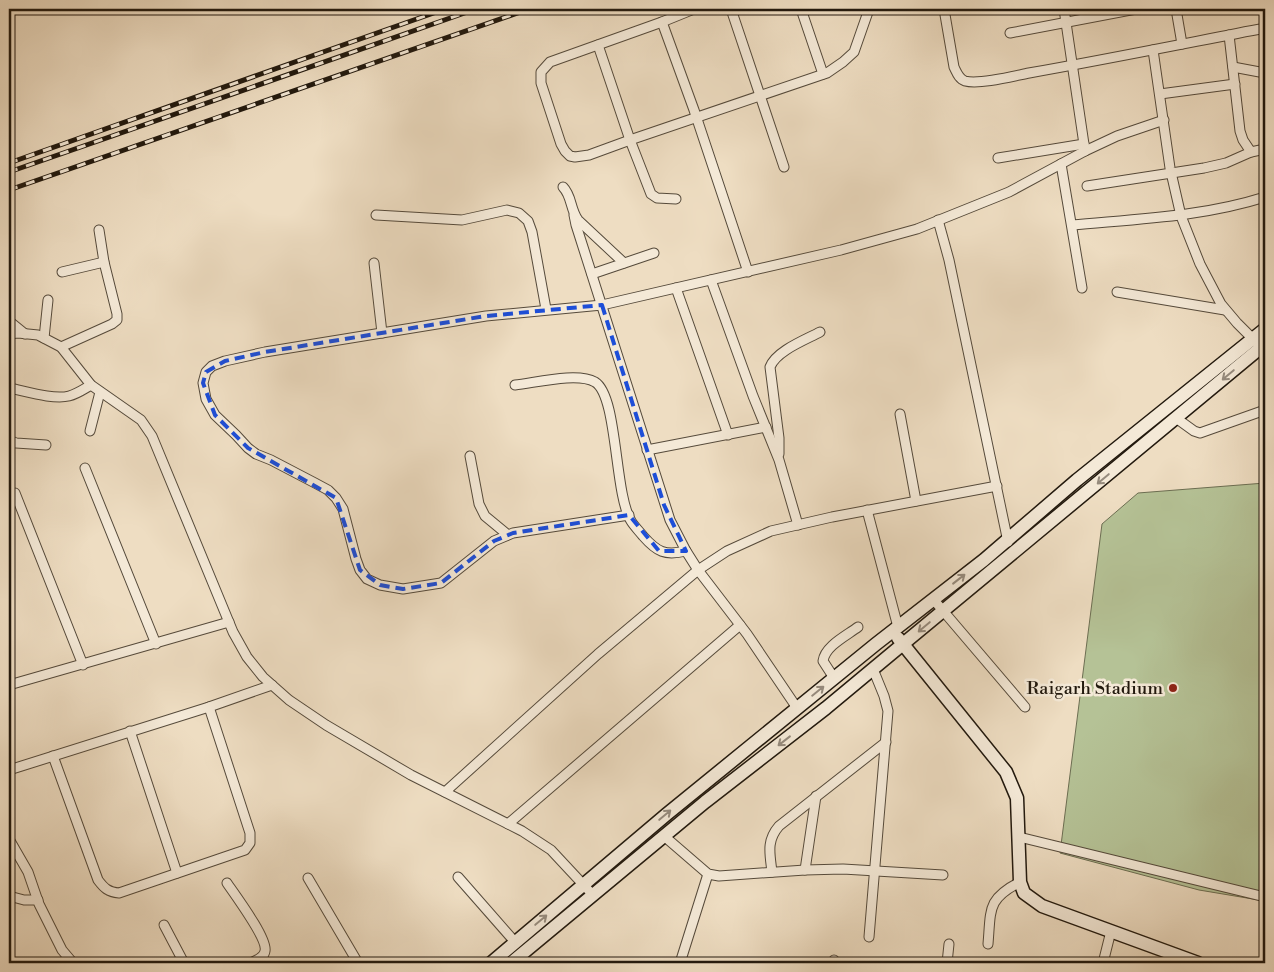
<svg xmlns="http://www.w3.org/2000/svg" width="1274" height="972" font-family="'Libre Bodoni',serif">
  <style>
    .green { fill: #b5c296; stroke: #6c6e52 }
    .lines { fill: none; stroke-linecap: round; stroke-linejoin: round }
    .street-casing { stroke: #554a3b; stroke-width: 11 }
    .secondary-casing { stroke: #22190e; stroke-width: 15 }
    .street { stroke: #f4e9d7; stroke-width: 9 }
    .secondary { stroke: #f4e9d7; stroke-width: 12 }
    .rail-casing { stroke: #22190e; stroke-width: 5 }
    .rail { stroke: #f4e9d7; stroke-width: 3; stroke-dasharray: 9; stroke-linecap: butt }
    .oneway { stroke: #968b7d }
    .marked { fill: none; stroke: #1d4ed8; stroke-width: 4; stroke-dasharray: 10 6; stroke-linejoin: round }
    .poi-dot { fill: #8f2418; stroke: #f4e9d7; stroke-width: 2 }
    .labels { text-anchor: middle; dominant-baseline: central; stroke-width: 5; stroke-linejoin: round; paint-order: stroke }
    .poi-label { font-size: 18px; fill: #22190e; stroke: #f4e9d7; text-anchor: end }
  </style>
  <rect width="100%" height="100%" fill="#eeddc2"/>
  <filter id="stains"><feTurbulence type="fractalNoise" baseFrequency=".004" numOctaves="4"/><feColorMatrix values="0 0 0 0 .2 0 0 0 0 .09 0 0 0 0 .02 0 0 0 .5 -.17"/></filter>
  <radialGradient id="worn" r=".72"><stop offset=".6" stop-color="#630" stop-opacity="0"/><stop offset="1" stop-color="#630" stop-opacity=".3"/></radialGradient>
  <!-- green -->
  <path class="green" d="M1265 483V901L1199 890 1060 853 1102 524 1138 493Z"/>
  <g class="lines">
    <defs>
      <g id="street">
        <path d="M694 9 662 22 550 62 541 72V83L561 144 565 151 570 156 575 157 589 155 630 140 827 73 843 62 854 52 868 12 867 9"/>
        <path d="M731 9 784 167"/>
        <path d="M801 9 823 74"/>
        <path d="M944 9 954 67C957 73 959 79 965 81 979 85 1014 76 1029 73 1108 59 1187 43 1265 28"/>
        <path d="M1064 9 1085 151"/>
        <path d="M1176 9 1182 44"/>
        <path d="M662 22 694 110 748 272"/>
        <path d="M1010 33 1136 9"/>
        <path d="M1229 35 1240 131 1243 140 1251 152"/>
        <path d="M598 45 630 140 651 194 657 198 676 199"/>
        <path d="M1153 50 1170 168 1181 216 1200 264 1221 304 1237 323 1256 342"/>
        <path d="M1233 67 1265 73"/>
        <path d="M1160 94 1235 84"/>
        <path d="M998 158 1084 144"/>
        <path d="M1061 164 1082 288"/>
        <path d="M1087 186 1204 168 1226 163 1251 152 1265 149"/>
        <path d="M563 187C572 196 570 209 578 220L624 263"/>
        <path d="M376 215 462 220 507 210 519 213 528 221 532 232 546 309"/>
        <path d="M574 215 576 225 670 520 686 551 698 570 747 634 797 708"/>
        <path d="M938 220 949 260 1008 542"/>
        <path d="M1072 225C1137 219 1202 217 1265 197"/>
        <path d="M374 263 382 333"/>
        <path d="M62 272 104 262"/>
        <path d="M592 274 654 253"/>
        <path d="M711 280 753 396 779 460 798 525"/>
        <path d="M676 288 728 435"/>
        <path d="M1117 292 1225 310"/>
        <path d="M9 321 25 334"/>
        <path d="M9 334 18 333 38 335 61 347 91 385 141 420 152 436 233 632 247 657 263 677 289 700 326 725 411 775 522 831 551 850 592 894"/>
        <path d="M44 338 48 300"/>
        <path d="M61 347 112 324 117 320V314L104 262 99 230"/>
        <path d="M515 385C535 383 577 372 595 382 618 396 614 493 631 521 634 526 639 531 643 536 657 552 665 556 686 551"/>
        <path d="M9 388C25 391 53 400 69 396 77 394 84 389 91 385"/>
        <path d="M900 414 916 501"/>
        <path d="M1176 418 1194 431 1200 433 1265 410"/>
        <path d="M90 431 100 392"/>
        <path d="M9 440 16 443 46 445"/>
        <path d="M647 450 766 427"/>
        <path d="M779 454V438L770 367C776 351 805 340 820 332"/>
        <path d="M470 456 479 504 485 516 508 535"/>
        <path d="M85 468 156 644"/>
        <path d="M15 493 83 665"/>
        <path d="M867 510 898 627"/>
        <path d="M629 515 513 533 494 541 441 583 403 589 380 585 367 579 360 570 356 559 343 509 336 498 328 490 315 483 271 460 256 454 248 448 236 435 215 415 206 399 203 383 206 372 212 366 225 361 265 352 486 316 602 305 841 250 917 229 1009 192 1085 151 1117 136 1164 120"/>
        <path d="M933 599 1025 707"/>
        <path d="M834 678 823 661C825 646 846 636 858 627"/>
        <path d="M9 685 229 622"/>
        <path d="M130 731 177 873"/>
        <path d="M53 756 98 880C104 888 108 892 119 893L245 850 250 843V833L209 707"/>
        <path d="M9 770 209 707 272 685"/>
        <path d="M445 792 598 654 698 570 727 551 771 531 832 517 997 486"/>
        <path d="M508 824 740 625"/>
        <path d="M664 836 708 874 719 876 805 870 843 869 943 875"/>
        <path d="M1019 837 1265 897"/>
        <path d="M9 839 28 872 39 904 62 950 73 963"/>
        <path d="M805 870 816 796"/>
        <path d="M772 872C770 854 766 841 779 826L886 742"/>
        <path d="M458 877 515 942"/>
        <path d="M308 878 358 963"/>
        <path d="M227 883C235 895 268 939 265 951 264 958 256 960 251 963"/>
        <path d="M9 896 24 900H38"/>
        <path d="M164 925 184 963"/>
        <path d="M869 937 888 711 884 696 873 669"/>
        <path d="M988 944C991 909 987 899 1020 882"/>
        <path d="M680 963 708 874"/>
        <path d="M834 963V960"/>
        <path d="M947 963 949 944"/>
        <path d="M1103 963 1111 931"/>
      </g>
      <g id="secondary">
        <path d="M898 638 1006 772 1017 798 1020 882 1024 893 1042 906 1198 963"/>
        <path d="M491 963 667 814 876 644 984 560 1077 480 1265 329"/>
        <path d="M511 963 705 802 826 708 903 644 1265 344"/>
      </g>
    </defs>
    <!-- street casing -->
    <use href="#street" class="street-casing"/>
    <!-- secondary casing -->
    <use href="#secondary" class="secondary-casing"/>
    <!-- street -->
    <use href="#street" class="street"/>
    <!-- secondary -->
    <use href="#secondary" class="secondary"/>
    <defs>
      <g id="rail">
        <path d="M9 163 445 9"/>
        <path d="M9 172 476 9"/>
        <path d="M9 190 529 9"/>
      </g>
    </defs>
    <!-- rail casing -->
    <use href="#rail" class="rail-casing"/>
    <!-- rail -->
    <use href="#rail" class="rail"/>
  </g>
  <!-- one-way arrows -->
  <defs><path id="oneway-shaft" d="M-6 0H5M1.5-3L5.5 0L1.5 3" fill="none" stroke-width="1.6" stroke-linecap="round" stroke-linejoin="round" transform="scale(1.25)"/></defs>
  <g class="oneway">
    <use href="#oneway-shaft" transform="translate(1228 375) rotate(140)"/>
    <use href="#oneway-shaft" transform="translate(1103 479) rotate(140)"/>
    <use href="#oneway-shaft" transform="translate(959 579) rotate(-38)"/>
    <use href="#oneway-shaft" transform="translate(924 627) rotate(140)"/>
    <use href="#oneway-shaft" transform="translate(818 691) rotate(-39)"/>
    <use href="#oneway-shaft" transform="translate(784 741) rotate(142)"/>
    <use href="#oneway-shaft" transform="translate(665 815) rotate(-40)"/>
    <use href="#oneway-shaft" transform="translate(541 920) rotate(-40)"/>
  </g>
  <!-- marked area -->
  <path class="marked" d="M602 305 664 505 686 551H659L629 515 513 533 494 541 441 583 403 589 380 585 360 570 336 498 248 448 215 415 203 383 206 372 225 361 265 352 486 316Z"/>
  <!-- markers -->
  <circle class="poi-dot" cx="1173" cy="688" r="5"/>
  <g class="labels">
    <!-- poi labels -->
    <g class="poi-label">
      <text x="1163" y="688">Raigarh Stadium</text>
    </g>
  </g>
  <!-- margin -->
  <rect width="1274" height="972" fill="none" stroke="#eeddc2" stroke-width="30"/>
  <rect x="10" y="10" width="1254" height="952" fill="none" stroke="#22190e" stroke-width="2.5"/>
  <rect x="15" y="15" width="1244" height="942" fill="none" stroke="#22190e"/>
  <rect width="100%" height="100%" filter="url(#stains)"/>
  <rect width="100%" height="100%" fill="url(#worn)"/>
</svg>
